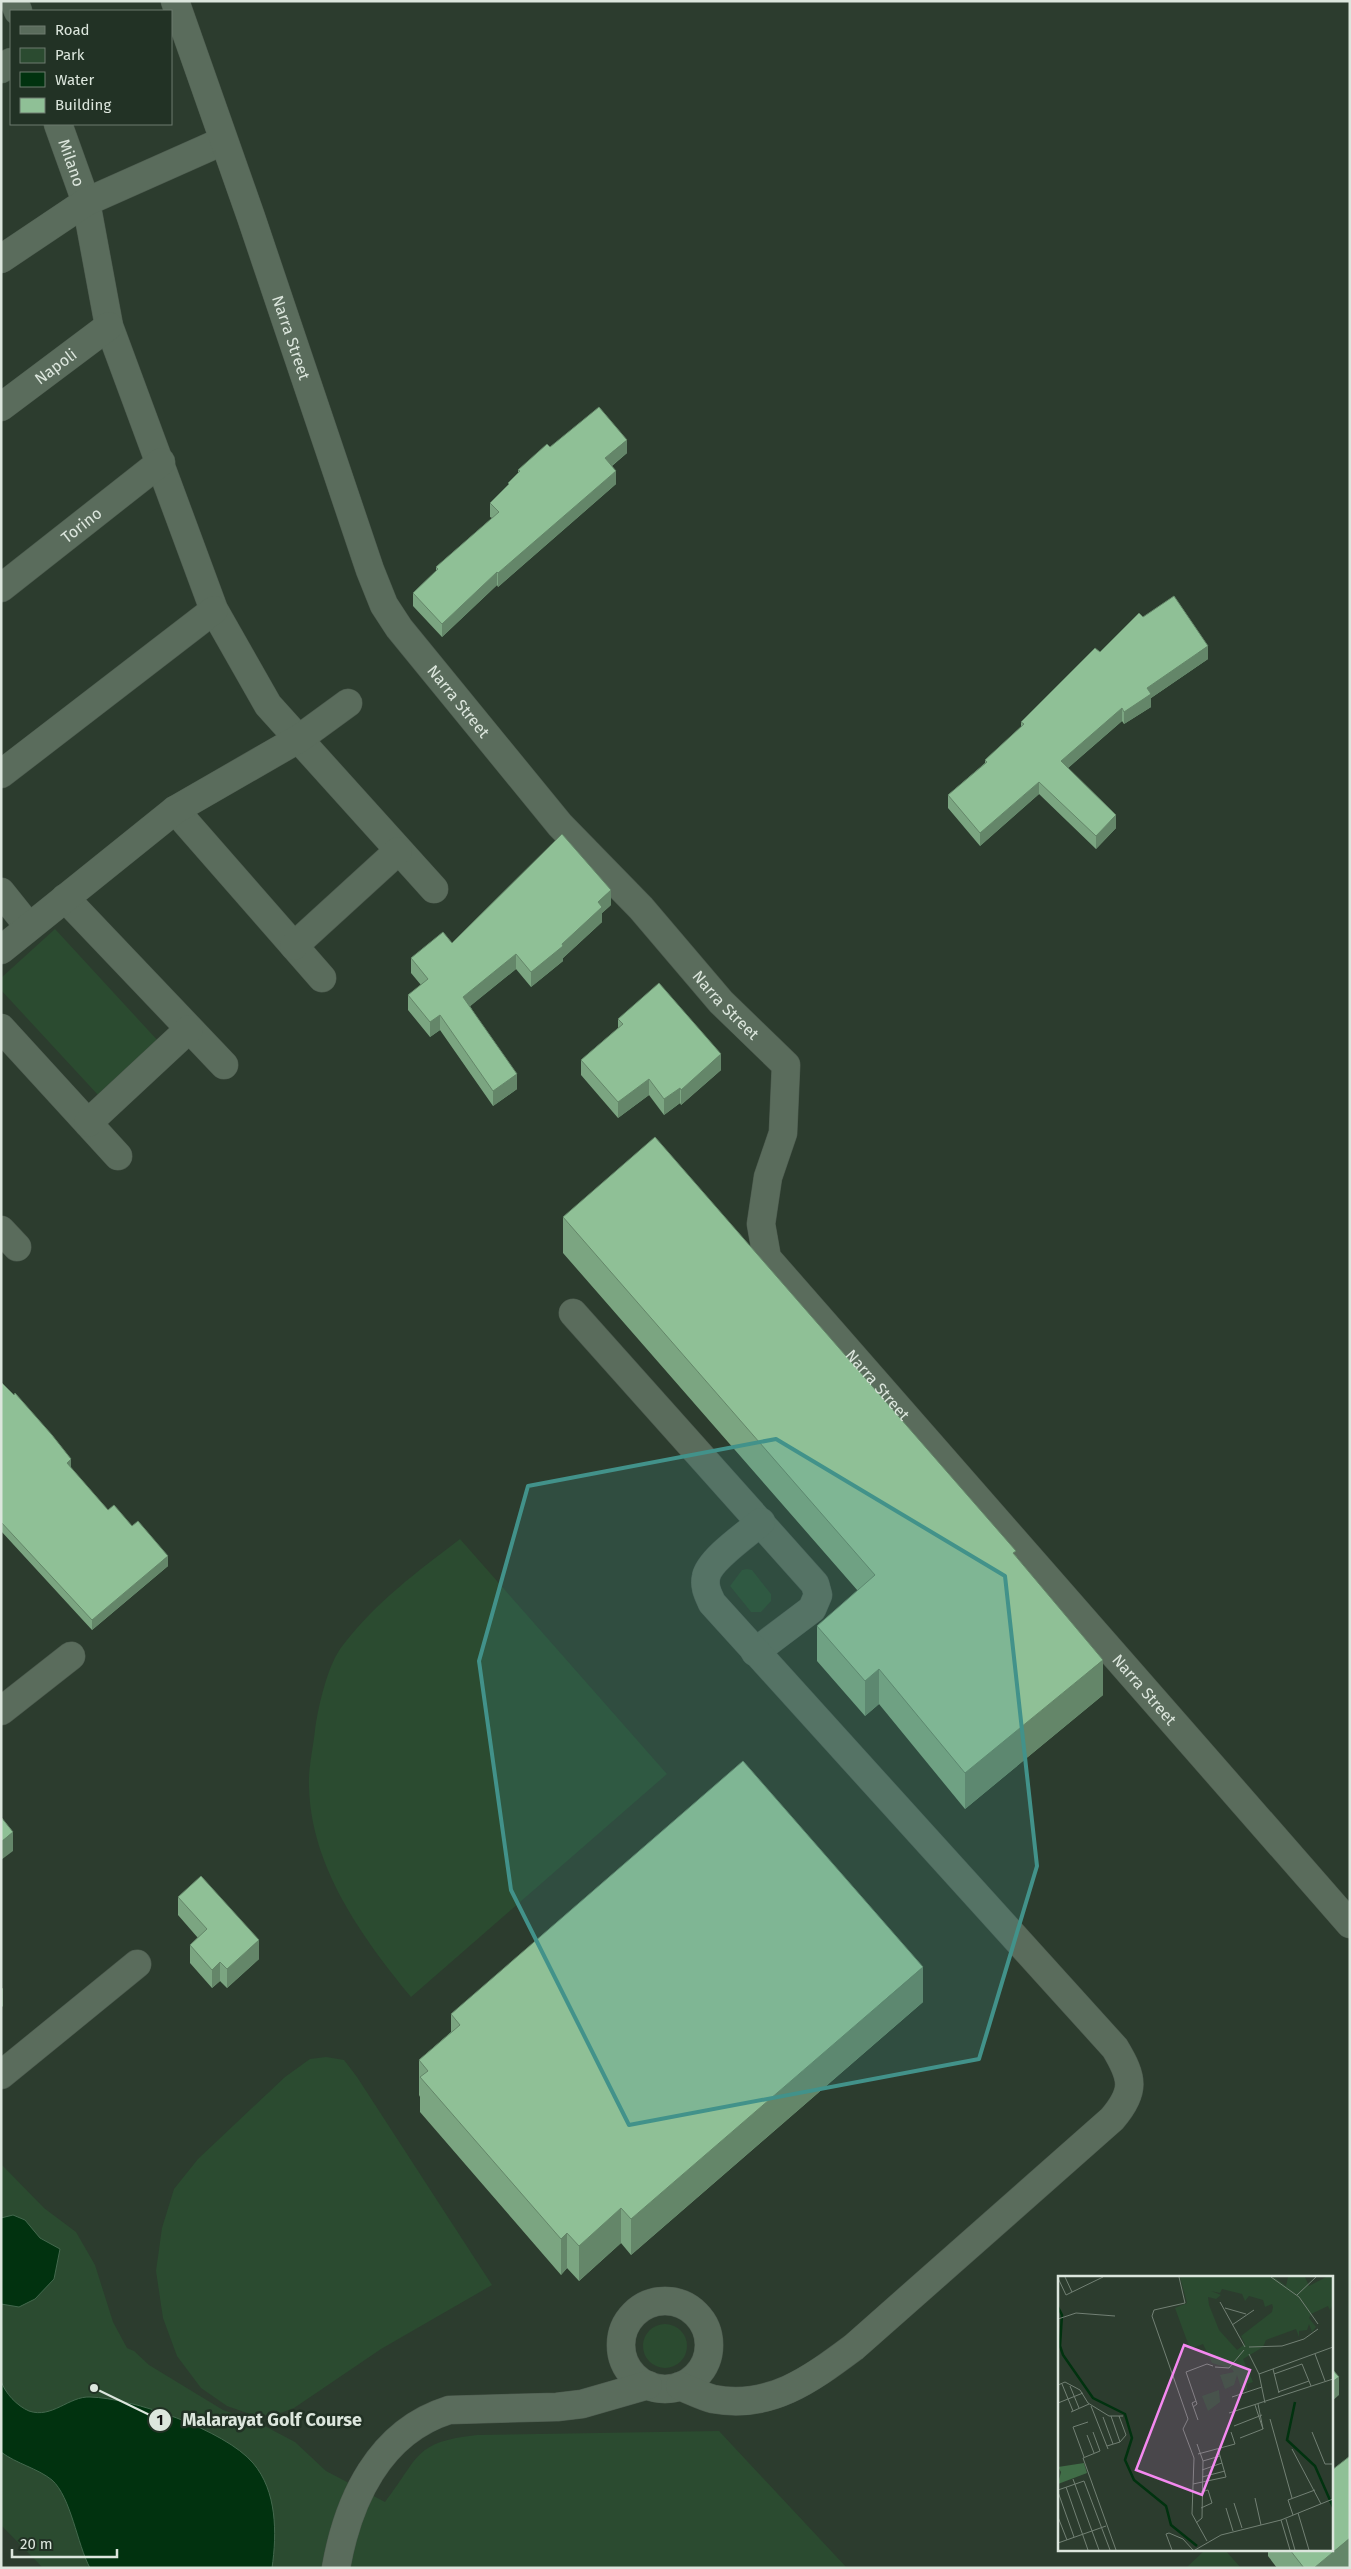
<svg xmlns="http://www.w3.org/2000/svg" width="1351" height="2569" font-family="'Fira Sans',sans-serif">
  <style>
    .green { fill: #2b4b30 }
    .water { fill: #01320f; stroke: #43684d }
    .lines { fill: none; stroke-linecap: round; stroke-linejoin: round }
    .street-casing { stroke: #4c5a4e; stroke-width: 29 }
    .secondary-casing { stroke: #4c5a4e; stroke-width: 29 }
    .street { stroke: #5a6c5c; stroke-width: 28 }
    .secondary { stroke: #5a6c5c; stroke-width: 28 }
    .wall { fill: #7ba581 }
    .shaded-wall { fill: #648669 }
    .building { fill: #8fc096; stroke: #648669 }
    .marked { fill: #42928a; fill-opacity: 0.2; stroke: #42928a; stroke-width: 4; stroke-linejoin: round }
    .labels { text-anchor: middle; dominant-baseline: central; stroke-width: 5; stroke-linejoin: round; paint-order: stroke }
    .street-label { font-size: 16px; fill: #dce6dd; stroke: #223225 }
    .inset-river { fill: none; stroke: #01320f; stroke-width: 2.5 }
    .inset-road { fill: none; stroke: #728074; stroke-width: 1 }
    .view { fill: #f489f0; fill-opacity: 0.15; stroke: #f489f0; stroke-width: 2.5 }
    .inset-edge { fill: none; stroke: #dce6dd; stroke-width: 2.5 }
    .leader { fill: none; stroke: #dce6dd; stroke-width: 2 }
    .callout-dot { fill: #dce6dd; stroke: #223225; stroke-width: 2 }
    .mark-label { font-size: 15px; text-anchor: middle; font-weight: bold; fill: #111 }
    .callout-label { font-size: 18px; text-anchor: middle; font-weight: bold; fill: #dce6dd; stroke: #223225; stroke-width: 5; stroke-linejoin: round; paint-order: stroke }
  </style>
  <rect width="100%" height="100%" fill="#2c3c2e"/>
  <!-- green -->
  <g class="green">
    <path d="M55 929 159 1042 99 1096 1 990V978Z"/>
    <path d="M460 1539 667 1774 411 1997C362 1937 311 1867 309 1787 308 1769 313 1749 315 1730 318 1707 328 1663 343 1645 377 1601 417 1572 460 1539Z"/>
    <path d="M747 1569 752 1570 771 1594V1601L761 1612H751L730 1586 742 1570Z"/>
    <path d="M326 2057 344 2060 357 2077 492 2285 381 2349 294 2408 275 2415H253L227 2406 201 2388 177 2356 163 2318 156 2271 162 2228 174 2189 198 2159 285 2077 310 2059Z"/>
    <path d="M1 2164 44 2208 76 2232 95 2265 113 2322 127 2348 134 2351 149 2365 223 2410 257 2422 295 2442 326 2471 385 2502C420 2457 413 2442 477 2435L719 2431 847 2568H43L1 2525Z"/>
    <circle cx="665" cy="2346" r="22"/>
    <path d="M1205 2550H1225L1241 2568H1186Z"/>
  </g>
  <!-- water -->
  <g class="water">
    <path d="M13 2215 25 2220 40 2238 60 2249 54 2279 35 2299 19 2307 1 2304V2218Z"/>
    <path d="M1 2381C5 2393 17 2406 29 2411 52 2419 69 2396 90 2397 132 2398 225 2430 253 2463 277 2491 277 2533 272 2568H90C77 2544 71 2497 52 2480 37 2468 17 2464 1 2452Z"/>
  </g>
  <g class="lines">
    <defs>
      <g id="street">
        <path d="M14 1 18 11"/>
        <path d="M1 69 11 62"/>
        <path id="s1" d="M58 124 86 202 109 326 214 610 268 705 434 889"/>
        <path d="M1 259 86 202 223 141"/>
        <path id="s2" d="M1 407 109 326"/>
        <path id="s3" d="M1 588 161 462"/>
        <path d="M1 774 214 610"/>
        <path d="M175 810 322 978"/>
        <path d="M1 892 29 927"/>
        <path d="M65 898 224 1065"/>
        <path d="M294 946 398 851"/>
        <path d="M1 950 175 810 300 738 348 703"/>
        <path d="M1 1028 118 1156"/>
        <path d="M88 1123 189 1029"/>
        <path d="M1 1230 17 1247"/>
        <path d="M573 1313 815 1584 818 1595 812 1609 755 1652"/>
        <path d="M1 1711 71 1656"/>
        <path d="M1 2075 137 1964"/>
        <circle cx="665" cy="2345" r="44"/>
        <path d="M680 2386C690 2390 702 2396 713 2399 770 2410 811 2379 854 2347L1112 2119C1136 2091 1133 2078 1115 2048L712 1603C708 1594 704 1587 706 1577 709 1560 747 1534 761 1522"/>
        <path d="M336 2568C348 2500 379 2432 449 2410L557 2407 582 2404 648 2385"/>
      </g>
      <g id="secondary">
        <path id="s4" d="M175 1 251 217 370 570 384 605 399 628 560 825 641 908 721 1002 786 1065 783 1133 768 1177 761 1224 767 1258 1350 1924"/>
      </g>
    </defs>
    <!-- street casing -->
    <use href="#street" class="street-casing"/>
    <!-- secondary casing -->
    <use href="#secondary" class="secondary-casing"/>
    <!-- street -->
    <use href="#street" class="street"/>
    <!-- secondary -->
    <use href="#secondary" class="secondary"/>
  </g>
  <!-- wall -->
  <g class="wall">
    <path d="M550 447 627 453 612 466 616 484 498 587 497 585 442 637 413 606V593L436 571V567L492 518 490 517V503L508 486V483L518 473V470Z"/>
    <path d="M1143 617 1208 659 1151 698V707L1124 724 1122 721 1068 768 1116 828 1096 849 1039 794 980 846 948 808V795L985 763V760L1021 727V722Z"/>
    <path d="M611 905 602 913V922L563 958V961L531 987 516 969 470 1006 517 1089 493 1106 440 1030 430 1037 408 1010V995L421 985 411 973V958L452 943Z"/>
    <path d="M618 1019 721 1070 681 1105 680 1103 664 1115 649 1095 618 1118 581 1075V1060L618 1028Z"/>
    <path d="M563 1217 1016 1556 1103 1695 965 1809 879 1704 865 1716 817 1661V1626L858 1591 563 1253Z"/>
    <path d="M1 1382 71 1468 108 1510 132 1526 168 1566 92 1630 1 1531Z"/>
    <path d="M178 1897 259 1959 227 1988 220 1981 212 1988 190 1963V1945L198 1938 178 1915Z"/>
    <path d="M923 2002 631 2255 621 2243 579 2281 567 2268 561 2275 420 2112V2097L419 2095V2060L451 2032V2014Z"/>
    <path d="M1268 2550H1332L1350 2568H1277L1268 2556Z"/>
  </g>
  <!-- shaded-wall -->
  <g class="shaded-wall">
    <path d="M627 440V453L605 471V458Z"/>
    <path d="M616 471V484L498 587V573Z"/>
    <path d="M497 572V585L442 637V624Z"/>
    <path d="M1208 646V659L1151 698V707L1124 724V712L1147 688Z"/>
    <path d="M1122 708V721L1061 774V761Z"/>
    <path d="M1039 782V794L980 846V833Z"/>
    <path d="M1116 815V828L1096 849V836Z"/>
    <path d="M611 890V905L602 913V922L563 958V961L531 987V972L562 944 598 902Z"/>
    <path d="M516 954V969L463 1012V997Z"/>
    <path d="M440 1015V1030L430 1037V1022Z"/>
    <path d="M721 1054V1070L681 1105V1090Z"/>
    <path d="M517 1074V1089L493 1106V1091Z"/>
    <path d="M649 1079V1095L618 1118V1102Z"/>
    <path d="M680 1088V1103L664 1115V1099Z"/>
    <path d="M71 1459V1469L67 1463Z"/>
    <path d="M168 1556V1566L92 1630V1620Z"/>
    <path d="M1103 1660V1695L965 1809V1773Z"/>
    <path d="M879 1669V1704L865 1716V1681Z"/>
    <path d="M13 1832V1851L1 1860V1842Z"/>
    <path d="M259 1940V1959L227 1988V1969Z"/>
    <path d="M220 1962V1981L212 1988V1970Z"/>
    <path d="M923 1967V2002L631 2255V2219Z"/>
    <path d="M3 1988V2006L1 2008V1989Z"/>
    <path d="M621 2208V2243L579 2281V2246Z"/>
    <path d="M567 2233V2268L561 2275V2239Z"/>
    <path d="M1339 2377V2395L1332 2401V2382Z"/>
    <path d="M1350 2538V2568H1314Z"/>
  </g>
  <!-- building -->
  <g class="building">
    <path d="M599 407 627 440 605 458 616 471 498 573 497 572 442 624 413 593 438 569 436 567 499 512 490 503 509 484 508 483 520 471 518 470 547 444 550 447Z"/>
    <path d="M1174 596 1208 646 1147 688 1151 694 1124 712 1122 708 1061 761 1116 815 1096 836 1039 782 980 833 948 795 987 762 985 760 1024 724 1021 722 1095 648 1100 652 1139 613 1143 617Z"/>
    <path d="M562 834 611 890 598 902 602 907 562 944 563 946 531 972 516 954 463 997 517 1074 493 1091 440 1015 430 1022 408 995 428 979 411 958 443 932 452 943Z"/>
    <path d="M659 983 721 1054 681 1090 680 1088 664 1099 649 1079 618 1102 581 1060 623 1024 618 1019Z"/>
    <path d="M655 1137 1016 1551 1013 1553 1103 1660 965 1773 879 1669 865 1681 817 1626 875 1575 563 1217Z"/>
    <path d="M1 1382 14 1395 15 1393 52 1435 71 1459 67 1463 108 1510 114 1505 132 1526 138 1521 168 1556 92 1620 1 1522Z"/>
    <path d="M743 1761 923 1967 631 2219 621 2208 579 2246 567 2233 561 2239 420 2077 428 2071 419 2060 460 2025 451 2014Z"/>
    <path d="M1 1817 13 1832 1 1842Z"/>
    <path d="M201 1876 259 1940 227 1969 220 1962 212 1970 190 1945 207 1929 178 1897Z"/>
    <path d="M1332 2369 1339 2377 1332 2382Z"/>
    <path d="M1350 2456V2538L1314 2568H1304L1290 2550H1332V2470Z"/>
  </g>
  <!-- marked area -->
  <path class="marked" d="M776 1439 1005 1576 1037 1866 979 2059 629 2125 511 1890 479 1661 528 1486Z"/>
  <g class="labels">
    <!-- street labels -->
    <g class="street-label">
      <text stroke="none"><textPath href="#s1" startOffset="41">Milano</textPath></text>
      <text stroke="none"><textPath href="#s4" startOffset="356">Narra Street</textPath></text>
      <text stroke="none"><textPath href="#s2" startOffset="68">Napoli</textPath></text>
      <text stroke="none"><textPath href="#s3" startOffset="102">Torino</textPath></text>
      <text stroke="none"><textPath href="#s4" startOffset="761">Narra Street</textPath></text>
      <text stroke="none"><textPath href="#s4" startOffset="1166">Narra Street</textPath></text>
      <text stroke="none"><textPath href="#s4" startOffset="1616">Narra Street</textPath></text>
      <text stroke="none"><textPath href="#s4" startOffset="2021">Narra Street</textPath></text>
    </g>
  </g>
  <!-- overview -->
  <g transform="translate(1058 2276)">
    <rect width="275" height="275" fill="#2c3c2e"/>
    <path d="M122 1H216L228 10 230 1H247L251 10 268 1H275V28L272 34 270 30 253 38 251 42 258 51 254 56 251 48 249 54 241 55V61L238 53 208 64 205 71 185 83 195 106 189 108V114L184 115 179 99 176 109 167 113 162 99 176 96 174 93 154 87 145 68 132 73 117 32 129 27ZM164 13 184 18 187 25 191 20 205 24 207 31 214 28 215 31 214 36 183 60 187 68 179 74 161 54 151 29 150 21 158 23 163 19 153 15 162 17ZM161 114 162 126 150 135 144 120Z" fill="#2b4b30" fill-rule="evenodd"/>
    <path d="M26 187 29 197 0 208 3 196 0 191Z" fill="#406d47"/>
    <path class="inset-river" d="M0 31 4 39 2 70 5 79 35 122 67 138 74 162 67 184 76 204 108 230 113 249 139 270M237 126 229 164 257 190 275 231"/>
    <path class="inset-road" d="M7 1 14 16M121 1 127 27 96 34 94 40 130 143 125 153 136 182 134 238 149 265M213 1 241 21 260 48M0 2 8 19 45 1M239 19 258 1M162 26 187 71M167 32 188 38M0 43 18 37 57 40M174 49 196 34M191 71 224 70 246 63 260 53M191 78 201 98M257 78 267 105M244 88 253 110M157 91 171 92 186 74M215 93 221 117M216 98 244 88M4 108 15 135M0 109 7 106 22 114 30 127 51 140H65M12 110 21 132M220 116 251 105M174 121 204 111M138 125 134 127 140 144M0 127 25 117M207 127 201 98 275 71M200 128 205 153M197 129 205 153M33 130 50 173M135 131 139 128 128 96 149 88 155 90M13 136 31 128M171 137 275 103M53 140 62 166M45 141 55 168M212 143 234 222M176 150 204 139M35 156 42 175 25 182 58 274M254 156 267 188H275M29 159 36 177M182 162 205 153M49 170 62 166 68 159 61 140M234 173 263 228M140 178 177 168 173 156M26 181 15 151 30 146M145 185 162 180M144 194 164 187M144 201 167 195M15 203 41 274M135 208 168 201 160 173M8 211 30 274M0 214 26 205 52 274M0 216 16 261M197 222 203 249M176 227 184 252M143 232 154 227 150 214 143 216M168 232 175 255M240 237 251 274M235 239 230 224 257 214M0 241 9 264M228 243 237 274M223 244 232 274M138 247 144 242 145 185 139 168M0 267 48 250M114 274 108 258 111 257 125 263 135 274M137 274 163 259 223 244 275 223"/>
    <path class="view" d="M126 69 192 94 144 219 78 194Z"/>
    <rect width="275" height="275" class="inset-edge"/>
  </g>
  <!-- callouts -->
  <path class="leader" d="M94 2388L160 2420"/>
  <g class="callout-dot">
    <circle cx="94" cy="2388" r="5"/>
    <circle cx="160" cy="2420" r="12"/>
  </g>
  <g class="mark-label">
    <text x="160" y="2425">1</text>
  </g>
  <g class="callout-label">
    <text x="272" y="2426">Malarayat Golf Course</text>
  </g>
  <!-- border -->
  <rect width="1351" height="2569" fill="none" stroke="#dce6dd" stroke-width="5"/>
  <!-- legend -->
  <rect x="10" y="10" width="162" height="115" fill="#223225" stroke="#6c7a6f"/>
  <rect x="20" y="26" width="25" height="8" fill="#5a6c5c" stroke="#6c7a6f"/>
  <text x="55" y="35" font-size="15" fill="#dce6dd">Road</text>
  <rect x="20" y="48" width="25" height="15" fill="#2b4b30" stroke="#6c7a6f"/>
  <text x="55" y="60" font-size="15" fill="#dce6dd">Park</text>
  <rect x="20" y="72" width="25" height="15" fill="#01320f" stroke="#6c7a6f"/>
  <text x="55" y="85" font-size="15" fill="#dce6dd">Water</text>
  <rect x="20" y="98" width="25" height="15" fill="#8fc096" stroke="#6c7a6f"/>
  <text x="55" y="110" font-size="15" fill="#dce6dd">Building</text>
  <!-- scale -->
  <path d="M12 2549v8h105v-8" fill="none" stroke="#dce6dd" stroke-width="2.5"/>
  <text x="20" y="2549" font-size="15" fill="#dce6dd" stroke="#223225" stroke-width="4" paint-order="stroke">20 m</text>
</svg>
